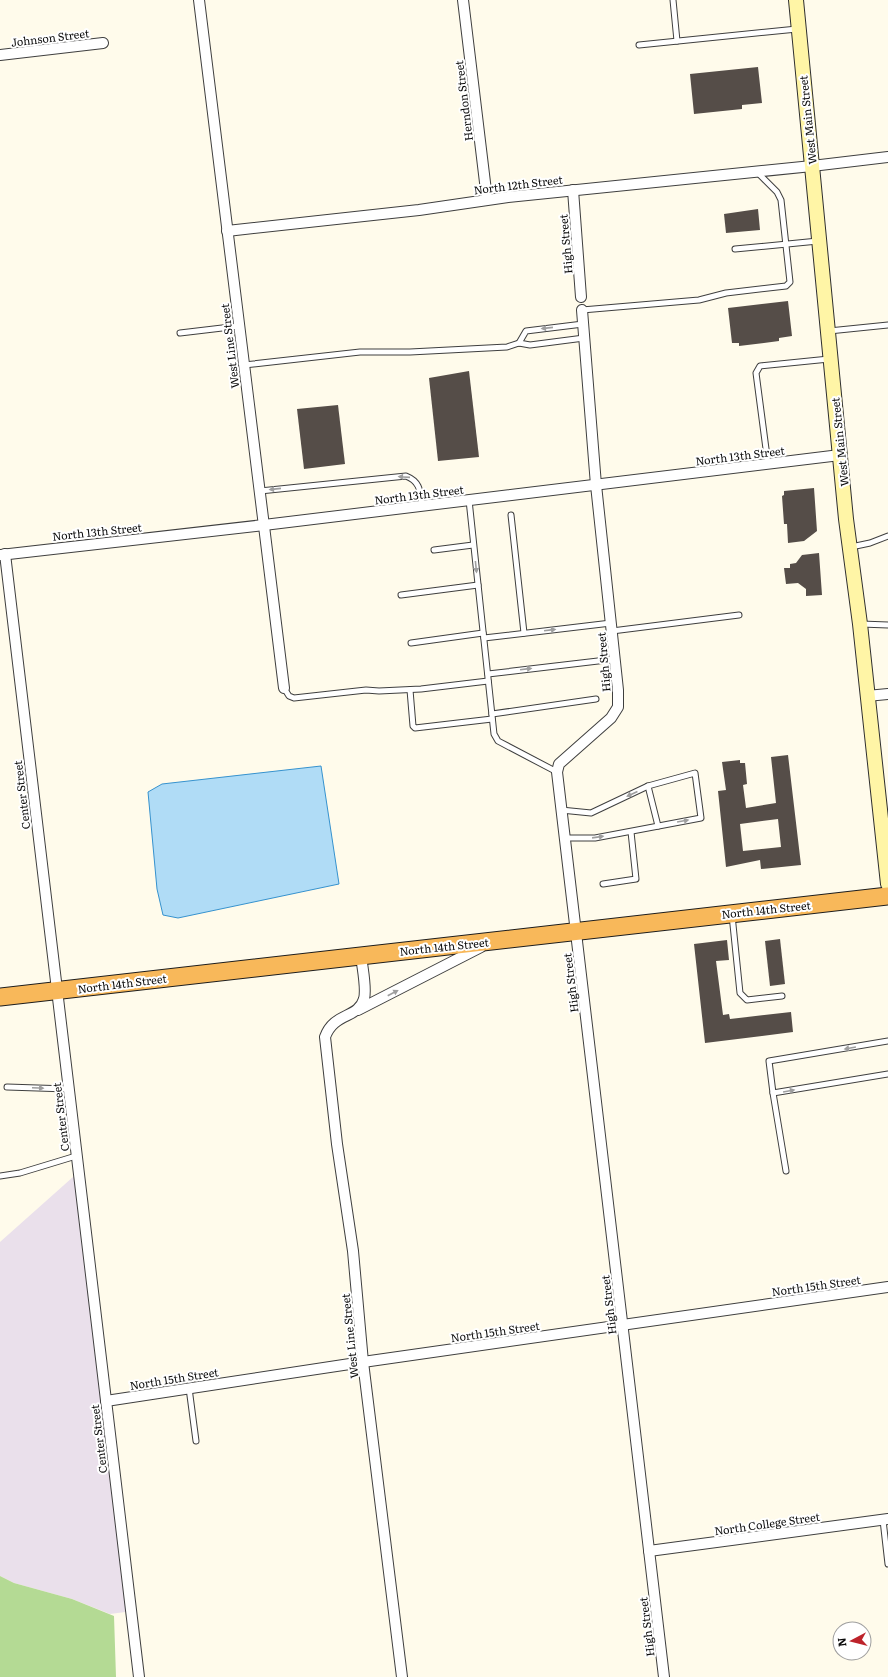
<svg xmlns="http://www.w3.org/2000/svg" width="888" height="1677" font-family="Literata,serif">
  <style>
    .industrial { fill: #eae0eb }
    .forest { fill: #b4da94 }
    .water { fill: #b0dcf6; stroke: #3692ce }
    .building { fill: #554d48; fill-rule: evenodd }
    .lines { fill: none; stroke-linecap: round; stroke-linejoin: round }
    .service-casing { stroke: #3f3f3f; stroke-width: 7 }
    .minor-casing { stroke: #3f3f3f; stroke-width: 12 }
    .secondary-casing { stroke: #2e2e2e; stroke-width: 16 }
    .trunk-casing { stroke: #1d1d1d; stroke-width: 19 }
    .service { stroke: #fff; stroke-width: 5 }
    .minor { stroke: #fff; stroke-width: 10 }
    .secondary { stroke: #fff5a6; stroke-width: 14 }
    .trunk { stroke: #f8b85a; stroke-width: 17 }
    .oneway { fill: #9e9e9e }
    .labels { text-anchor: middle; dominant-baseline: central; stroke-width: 4; stroke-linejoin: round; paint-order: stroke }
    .street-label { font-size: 11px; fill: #0c0c0c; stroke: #fff }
  </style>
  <rect width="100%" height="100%" fill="#fffbeb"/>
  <!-- industrial -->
  <path class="industrial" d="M82 1169 133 1611 110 1614 72 1599 14 1583 0 1576V1242Z"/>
  <!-- forest -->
  <path class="forest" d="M0 1576 14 1583 72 1599 114 1616 116 1677H0Z"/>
  <!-- water -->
  <path class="water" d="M321 766 339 884 178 918 163 915 157 889 148 792 162 784Z"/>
  <!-- building -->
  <g class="building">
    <path d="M758 67 762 103 742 105V109L694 114 690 74Z"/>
    <path d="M758 209 760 230 726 233 724 214Z"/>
    <path d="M788 301 792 336 779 338V341L739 346V343H732L728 308Z"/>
    <path d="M469 371 479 457 438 461 429 378Z"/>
    <path d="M338 405 345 464 304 469 297 409Z"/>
    <path d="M814 488 817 531 804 541 788 543 787 524H784L782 496 784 495V491Z"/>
    <path d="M819 553 822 595 806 596V589L798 583 786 584 784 568H790V564L796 563 802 555Z"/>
    <path d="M788 755 801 865 761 869 760 860 726 867 718 791 726 790 722 762 740 760V763H745L747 784 743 785 746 808 776 803 771 757ZM778 819 781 847 743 851 740 824Z"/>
    <path d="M780 939 785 984 770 986 765 941Z"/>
    <path d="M727 940 729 960 716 961 723 1015 729 1014 730 1019 791 1012 793 1032 705 1043 694 944Z"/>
  </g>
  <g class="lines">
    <defs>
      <g id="service">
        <path d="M673 0 677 41"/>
        <path d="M639 45 797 29"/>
        <path d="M735 249 818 241"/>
        <path d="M582 310 699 300 726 293 786 286 790 282 781 200 777 192 757 172"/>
        <path d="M829 331 888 325"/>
        <path d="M180 333 239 326"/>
        <path d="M519 343 526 331 583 324"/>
        <path d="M244 365 360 352H410L507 347 519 343 530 345 584 338"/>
        <path d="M768 464 756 373 760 366 829 359"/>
        <path d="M260 491 406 476C421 482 420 492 422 506"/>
        <path d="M469 500 494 734 498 741 557 772"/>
        <path d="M511 515 524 633"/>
        <path d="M851 547 870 543 888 536"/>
        <path d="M434 550 473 545"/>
        <path d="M401 595 478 585"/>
        <path d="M861 624 888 625"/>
        <path d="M612 631 739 615"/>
        <path d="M484 638 611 623"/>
        <path d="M411 643 483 633"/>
        <path d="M488 674 615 659"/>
        <path d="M284 688 289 696 294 698 366 690 379 691 421 689 488 681"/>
        <path d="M410 690 413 726 415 728 492 719"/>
        <path d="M492 714 596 699"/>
        <path d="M648 786 658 826"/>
        <path d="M561 810 591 813 648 786 695 773 701 818 595 838H565"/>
        <path d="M603 884 636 879 631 832"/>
        <path d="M732 915 740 993 747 1000 782 996"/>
        <path d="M888 1041 769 1061 773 1093 888 1074"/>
        <path d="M7 1087 68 1089"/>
        <path d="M773 1093 786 1171"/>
        <path d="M0 1176 20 1173 76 1156"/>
        <path d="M189 1388 196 1441"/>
        <path d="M883 1520 888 1564"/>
      </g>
      <g id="minor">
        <path d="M199 0 284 688"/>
        <path d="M463 0 487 199"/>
        <path d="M0 55 103 43"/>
        <path d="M573 190 581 297"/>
        <path d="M227 231 419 210 508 197 812 166 888 157"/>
        <path d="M582 310 596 485 618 690V707L611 718 559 764 557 772 664 1677"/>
        <path d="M5 554 139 1677"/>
        <path d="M0 555 264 525 840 455"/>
        <path d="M867 696 888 694"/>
        <path d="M361 955C362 967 367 988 364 999 358 1019 334 1012 325 1037L337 1144 353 1251 363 1362 402 1677"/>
        <path d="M358 1010 481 947"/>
        <path d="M106 1401 363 1362 888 1287"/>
        <path d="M649 1551 888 1519"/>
      </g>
      <path id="secondary" d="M796 0 846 519 860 624 888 884"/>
      <path id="trunk" d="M0 997 888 896"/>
    </defs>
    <!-- service casing -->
    <use href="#service" class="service-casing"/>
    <!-- minor casing -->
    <use href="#minor" class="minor-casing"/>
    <!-- secondary casing -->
    <use href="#secondary" class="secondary-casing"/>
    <!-- trunk casing -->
    <use href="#trunk" class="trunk-casing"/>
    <!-- service -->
    <use href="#service" class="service"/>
    <!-- minor -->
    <use href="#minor" class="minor"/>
    <!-- secondary -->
    <use href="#secondary" class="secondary"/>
    <!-- trunk -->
    <use href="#trunk" class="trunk"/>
  </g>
  <!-- one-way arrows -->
  <defs><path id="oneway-solid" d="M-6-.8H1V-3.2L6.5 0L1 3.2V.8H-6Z"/></defs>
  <g class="oneway">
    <use href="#oneway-solid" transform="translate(547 328) rotate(174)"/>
    <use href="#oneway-solid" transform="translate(404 477) rotate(-176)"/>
    <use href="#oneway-solid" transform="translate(275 489) rotate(174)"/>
    <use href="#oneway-solid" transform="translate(476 567) rotate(84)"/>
    <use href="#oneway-solid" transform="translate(550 630) rotate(-7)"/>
    <use href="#oneway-solid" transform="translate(526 669) rotate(-7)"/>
    <use href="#oneway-solid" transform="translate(632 794) rotate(155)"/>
    <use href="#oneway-solid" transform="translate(683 821) rotate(-10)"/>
    <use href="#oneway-solid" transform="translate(598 837) rotate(-8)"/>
    <use href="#oneway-solid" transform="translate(393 993) rotate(-28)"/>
    <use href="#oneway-solid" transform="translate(850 1048) rotate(170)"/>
    <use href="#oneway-solid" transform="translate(38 1088) rotate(2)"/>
    <use href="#oneway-solid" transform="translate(789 1091) rotate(-10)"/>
  </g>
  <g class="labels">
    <!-- street labels -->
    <g class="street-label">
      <text transform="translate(50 37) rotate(-7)">Johnson Street</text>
      <text transform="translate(463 101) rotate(-97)">Herndon Street</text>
      <text transform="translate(807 120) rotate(-96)">West Main Street</text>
      <text transform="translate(518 184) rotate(-7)">North 12th Street</text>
      <text transform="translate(565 244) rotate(-95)">High Street</text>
      <text transform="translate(229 346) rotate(-97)">West Line Street</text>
      <text transform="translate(839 442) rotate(-96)">West Main Street</text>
      <text transform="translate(740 455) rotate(-7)">North 13th Street</text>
      <text transform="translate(419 494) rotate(-7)">North 13th Street</text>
      <text transform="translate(97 531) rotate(-6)">North 13th Street</text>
      <text transform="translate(603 662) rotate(-95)">High Street</text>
      <text transform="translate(21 795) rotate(-97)">Center Street</text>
      <text transform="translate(766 909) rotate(-6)">North 14th Street</text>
      <text transform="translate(444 946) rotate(-6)">North 14th Street</text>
      <text transform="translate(122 983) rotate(-7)">North 14th Street</text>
      <text transform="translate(570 983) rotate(-97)">High Street</text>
      <text transform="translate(60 1117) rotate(-97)">Center Street</text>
      <text transform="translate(816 1285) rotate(-8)">North 15th Street</text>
      <text transform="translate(608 1305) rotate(-97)">High Street</text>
      <text transform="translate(495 1331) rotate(-8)">North 15th Street</text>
      <text transform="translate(349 1336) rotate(-96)">West Line Street</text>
      <text transform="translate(174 1378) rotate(-9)">North 15th Street</text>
      <text transform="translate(98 1439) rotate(-97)">Center Street</text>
      <text transform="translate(767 1523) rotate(-8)">North College Street</text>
      <text transform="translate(646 1627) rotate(-97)">High Street</text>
    </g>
  </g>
  <!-- north arrow -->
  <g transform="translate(852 1641) rotate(263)"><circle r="19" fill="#ffffff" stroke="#9e9e9e"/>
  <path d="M0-3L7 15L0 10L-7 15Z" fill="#bd232b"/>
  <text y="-6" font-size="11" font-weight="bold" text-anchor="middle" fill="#0c0c0c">N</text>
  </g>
</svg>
